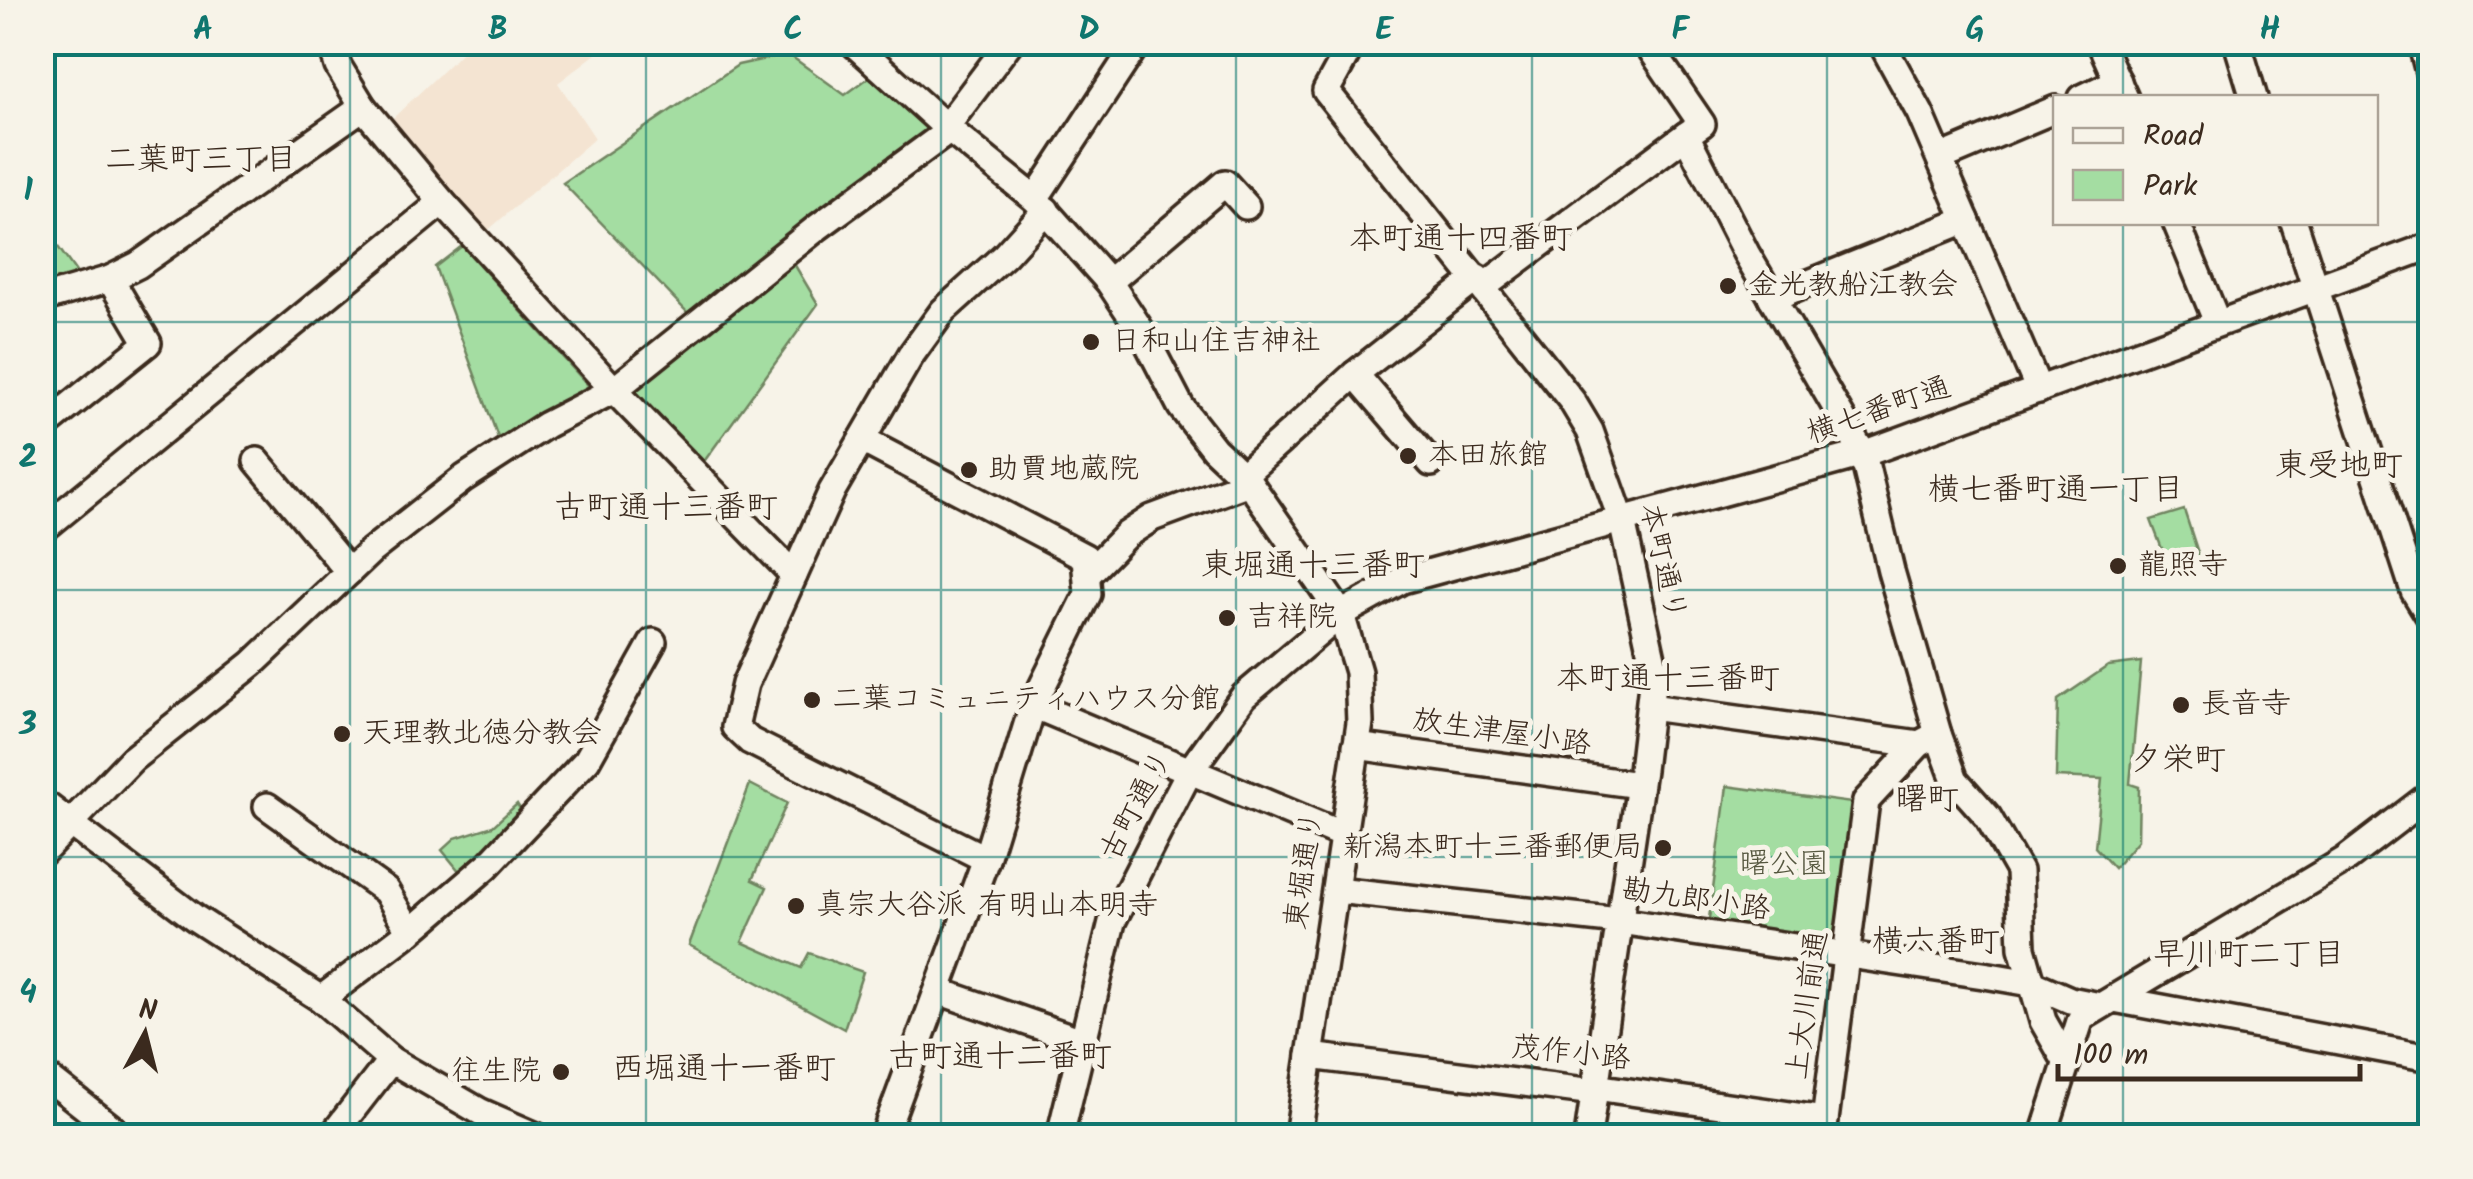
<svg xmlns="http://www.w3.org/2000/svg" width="2473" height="1179" font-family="Kalam,'Klee One',sans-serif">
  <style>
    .built { fill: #f4e4d2 }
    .green { fill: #a4dda2; stroke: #708460; stroke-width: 2.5 }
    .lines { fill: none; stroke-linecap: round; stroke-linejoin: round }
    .minor-casing { stroke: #3b2a1e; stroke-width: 32 }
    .minor { stroke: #f7f3e8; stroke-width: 25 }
    .grid { fill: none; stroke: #0f766e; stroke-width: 2.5; stroke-opacity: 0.55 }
    .poi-dot { fill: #3b2a1e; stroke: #f7f3e8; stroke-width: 4 }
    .labels { text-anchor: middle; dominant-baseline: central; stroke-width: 10; stroke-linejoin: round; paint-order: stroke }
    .poi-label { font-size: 30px; fill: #3b2a1e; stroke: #f7f3e8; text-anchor: start }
    .street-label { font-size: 30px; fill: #3b2a1e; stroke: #f7f3e8 }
    .park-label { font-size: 30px; fill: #55573f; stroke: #f7f3e8 }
    .neighbourhood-label { font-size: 32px; fill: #3b2a1e; stroke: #f7f3e8 }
    .neatline { fill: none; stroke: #0f766e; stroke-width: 4 }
    .grid-label { font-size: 32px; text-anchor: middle; font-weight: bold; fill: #0f766e }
  </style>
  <rect width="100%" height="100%" fill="#f7f3e8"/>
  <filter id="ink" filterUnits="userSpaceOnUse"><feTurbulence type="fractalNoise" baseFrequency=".01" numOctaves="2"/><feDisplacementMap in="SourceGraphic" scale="20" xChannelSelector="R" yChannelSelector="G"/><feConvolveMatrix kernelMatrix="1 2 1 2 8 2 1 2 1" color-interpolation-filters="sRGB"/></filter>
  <g filter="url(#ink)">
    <!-- built -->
    <path class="built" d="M472 43H610L558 83 595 138 486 232 393 118Z"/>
    <!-- green -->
    <g class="green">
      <path d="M788 54 845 95 875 73 944 129 690 315 563 183 738 65Z"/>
      <path d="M43 226 81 279 43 291Z"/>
      <path d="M462 246 595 393 500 443 435 267Z"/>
      <path d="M790 257 818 304 700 467 622 391Z"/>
      <path d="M2184 510 2201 562 2170 570 2151 520Z"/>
      <path d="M2141 662 2130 784 2139 787 2138 840 2114 868 2095 847 2102 779 2056 777 2058 700 2108 666Z"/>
      <path d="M750 784 787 803 752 880 767 887 742 942 801 968 809 953 863 972 844 1029 689 945Z"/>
      <path d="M1727 786 1859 804 1840 944 1708 926Z"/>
      <path d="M517 804 522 812 465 878 442 850 455 838 493 826Z"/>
      <path d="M1708 1107 1811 1122 1809 1136H1703Z"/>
    </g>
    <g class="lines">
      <defs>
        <g id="minor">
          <path d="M331 42 338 66 363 107 442 202 614 390 794 575"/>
          <path d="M852 42 946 127 1035 199 1109 282 1142 332 1181 407 1214 449 1249 482 1341 614 1358 672 1360 723 1298 1136"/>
          <path d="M1353 42 1326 91 1572 401 1590 431 1622 521 1654 667 1642 770 1588 1136"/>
          <path d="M1646 42 1702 124 1686 135 1746 253 1863 454 1891 571 1938 734 1955 780 1988 817 2019 871 2022 948 2043 1021 2067 1063"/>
          <path d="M1881 42 1920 113 2039 390"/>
          <path d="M2100 42 2125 98"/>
          <path d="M2237 42 2254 98"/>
          <path d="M2421 42 2430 76"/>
          <path d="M2082 98 2118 81"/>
          <path d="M946 127 1010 42"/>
          <path d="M1940 158 2056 109"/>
          <path d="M1035 199 1138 42"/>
          <path d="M2176 222 2217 322"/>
          <path d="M2294 222 2414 591 2430 617"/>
          <path d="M1109 282 1225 183 1246 206"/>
          <path d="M1483 287 1686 135"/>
          <path d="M1772 298 1966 220"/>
          <path d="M42 299 110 279 138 265 363 107"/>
          <path d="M1355 374 1431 463"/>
          <path d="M42 428 148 343 110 279"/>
          <path d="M862 440 1085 557 1088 594 1033 705 986 859 884 1136"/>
          <path d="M257 461 349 572"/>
          <path d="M1241 477 1355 374 1477 278"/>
          <path d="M42 530 442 202"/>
          <path d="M1087 575 1126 535 1152 518 1249 482"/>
          <path d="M1033 705 1343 835"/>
          <path d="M1650 707 1919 744"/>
          <path d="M1356 746 1639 785"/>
          <path d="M42 802 195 918 321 999 391 1060 481 1112 536 1136"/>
          <path d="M267 806 386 891 410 932"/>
          <path d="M42 853 132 759 252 664 371 551 464 478 546 425 614 390 818 227 950 130"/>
          <path d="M986 859 750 741 735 727 745 684 832 491 911 355 943 311 1005 255 1046 210"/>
          <path d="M1336 890 1619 921 1990 976 2031 983 2070 1000 2100 1006"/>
          <path d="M938 991 1082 1041"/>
          <path d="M321 999 416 927 487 866 587 760 653 642"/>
          <path d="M2114 999 2430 1058"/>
          <path d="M1310 1056 1594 1092 1595 1087 1825 1120"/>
          <path d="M42 1073 122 1136"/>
          <path d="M332 1136 391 1060"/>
          <path d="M1060 1136 1112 922 1189 772 1244 696 1341 614 1402 580 1863 454 2430 246"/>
          <path d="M1823 1136 1866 801 1919 744 1938 734"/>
          <path d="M2043 1136 2081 1018 2345 860 2430 795"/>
        </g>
      </defs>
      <!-- minor casing -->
      <use href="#minor" class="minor-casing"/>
      <!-- minor -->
      <use href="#minor" class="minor"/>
    </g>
  </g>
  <!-- grid -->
  <path class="grid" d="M350 42V1136M646 42V1136M941 42V1136M1236 42V1136M1532 42V1136M1827 42V1136M2123 42V98M2123 222V1136M42 322H2430M42 590H2430M42 857H2430"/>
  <!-- markers -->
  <g class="poi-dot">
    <circle cx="1728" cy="286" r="10"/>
    <circle cx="1091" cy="342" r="10"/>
    <circle cx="1408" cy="456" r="10"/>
    <circle cx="969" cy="470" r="10"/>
    <circle cx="2118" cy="566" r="10"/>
    <circle cx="1227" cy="618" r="10"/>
    <circle cx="812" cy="700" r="10"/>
    <circle cx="2181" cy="705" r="10"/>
    <circle cx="342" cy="734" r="10"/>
    <circle cx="1663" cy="848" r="10"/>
    <circle cx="796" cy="906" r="10"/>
    <circle cx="561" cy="1072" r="10"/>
  </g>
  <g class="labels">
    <!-- poi labels -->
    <g class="poi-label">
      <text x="1748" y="286">金光教船江教会</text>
      <text x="1111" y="342">日和山住吉神社</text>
      <text x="1428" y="456">本田旅館</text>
      <text x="989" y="470">助賈地蔵院</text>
      <text x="2138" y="566">龍照寺</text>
      <text x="1247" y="618">吉祥院</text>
      <text x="832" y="700">二葉コミュニティハウス分館</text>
      <text x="2201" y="705">長音寺</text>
      <text x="362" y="734">天理教北徳分教会</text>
      <text x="1643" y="848" text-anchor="end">新潟本町十三番郵便局</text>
      <text x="816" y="906">真宗大谷派 有明山本明寺</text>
      <text x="541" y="1072" text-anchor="end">往生院</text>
    </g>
    <!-- street labels -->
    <g class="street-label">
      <text transform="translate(1879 411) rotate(-19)">横七番町通</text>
      <text transform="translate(1662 562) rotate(77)">本町通り</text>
      <text transform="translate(1502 733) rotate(8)">放生津屋小路</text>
      <text transform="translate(1137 806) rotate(-62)">古町通り</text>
      <text transform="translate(1305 870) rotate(-82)">東堀通り</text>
      <text transform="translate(1696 900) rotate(8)">勘九郎小路</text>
      <text transform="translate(1808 1005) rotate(-82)">上大川前通</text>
      <text transform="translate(1571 1054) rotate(6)">茂作小路</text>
    </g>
    <!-- park labels -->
    <g class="park-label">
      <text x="1784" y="865">曙公園</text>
    </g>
    <!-- neighbourhood labels -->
    <g class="neighbourhood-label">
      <text x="201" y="160">二葉町三丁目</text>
      <text x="1461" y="239">本町通十四番町</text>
      <text x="2339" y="466">東受地町</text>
      <text x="2056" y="490">横七番町通一丁目</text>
      <text x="666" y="508">古町通十三番町</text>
      <text x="1313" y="566">東堀通十三番町</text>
      <text x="1668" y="679">本町通十三番町</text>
      <text x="2178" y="760">夕栄町</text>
      <text x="1927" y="800">曙町</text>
      <text x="1936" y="942">横六番町</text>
      <text x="2249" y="955">早川町二丁目</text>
      <text x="1000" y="1057">古町通十二番町</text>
      <text x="724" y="1069">西堀通十一番町</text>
    </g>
  </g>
  <!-- margin -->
  <rect width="2473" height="1179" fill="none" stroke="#f7f3e8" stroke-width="110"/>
  <!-- legend -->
  <rect x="2053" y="95" width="325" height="130" fill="#f7f3e8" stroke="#aca397" stroke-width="2.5"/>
  <rect x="2073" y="128" width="50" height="15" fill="#f7f3e8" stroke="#aca397" stroke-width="2.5"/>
  <text x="2143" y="145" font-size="30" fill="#3b2a1e">Road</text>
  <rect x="2073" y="170" width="50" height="30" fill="#a4dda2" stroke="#aca397" stroke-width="2.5"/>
  <text x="2143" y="195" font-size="30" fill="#3b2a1e">Park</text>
  <!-- north arrow -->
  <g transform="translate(145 1034) rotate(7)" stroke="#f7f3e8" stroke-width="8" paint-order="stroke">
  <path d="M0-8L18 38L0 25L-18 38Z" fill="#3b2a1e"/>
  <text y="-15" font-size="28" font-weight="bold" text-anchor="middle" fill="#3b2a1e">N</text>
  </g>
  <!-- scale -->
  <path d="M2058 1064v15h302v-15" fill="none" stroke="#3b2a1e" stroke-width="5"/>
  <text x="2073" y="1064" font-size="30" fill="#3b2a1e" stroke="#f7f3e8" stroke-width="8" paint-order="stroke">100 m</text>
  <rect x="55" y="55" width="2363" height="1069" class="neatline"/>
  <g class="grid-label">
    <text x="203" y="39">A</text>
    <text x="498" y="39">B</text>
    <text x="793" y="39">C</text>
    <text x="1089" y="39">D</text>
    <text x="1384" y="39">E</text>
    <text x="1680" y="39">F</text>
    <text x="1975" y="39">G</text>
    <text x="2270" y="39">H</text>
    <text x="28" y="200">1</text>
    <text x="28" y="467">2</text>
    <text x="28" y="734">3</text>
    <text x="28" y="1002">4</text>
  </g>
</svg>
